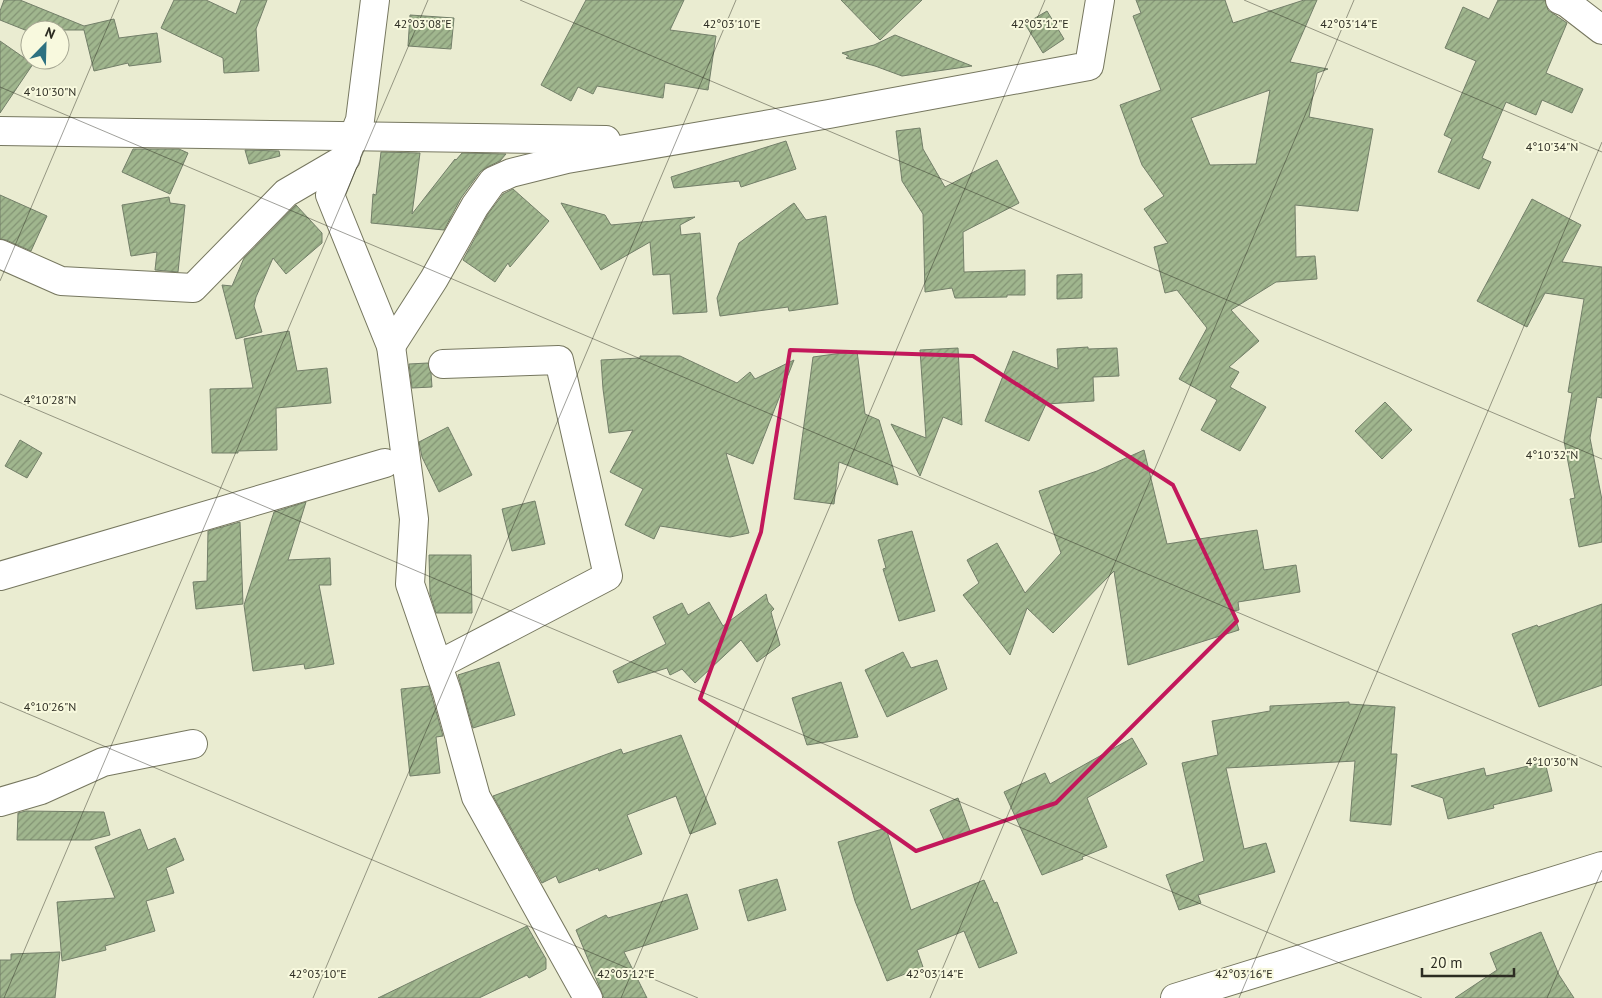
<svg xmlns="http://www.w3.org/2000/svg" width="1602" height="998" font-family="'PT Sans',sans-serif">
  <style>
    .building { fill: url(#building-hatch); stroke: #737f69; fill-rule: evenodd }
    .lines { fill: none; stroke-linecap: round; stroke-linejoin: round }
    .minor-casing { stroke: #76775f; stroke-width: 30 }
    .minor { stroke: #fff; stroke-width: 28 }
    .marked { fill: none; stroke: #c2185b; stroke-width: 4; stroke-linejoin: round }
    .ticks { fill: none; stroke: #2c2c22; stroke-width: 1; stroke-opacity: 0.45 }
    .ticks-label { font-size: 12px; text-anchor: middle; fill: #2c2c22; stroke: #f8f9de; stroke-width: 4; stroke-linejoin: round; paint-order: stroke }
  </style>
  <defs>
    <pattern id="building-hatch" width="6" height="6" patternUnits="userSpaceOnUse" patternTransform="scale(1.25)"><rect width="6" height="6" fill="#a0b68e"/><path d="M-1 1l2-2M0 6l6-6M5 7l2-2" fill="none" stroke="#839474"/></pattern>
  </defs>
  <rect width="100%" height="100%" fill="#eaecd1"/>
  <!-- building -->
  <g class="building">
    <path d="M4 0H20L84 26 114 19 119 38 157 33 161 62 129 66 128 63 94 71 84 30H25L0 20V11Z"/>
    <path d="M174 0H206L236 14 241 0H267L256 29 259 71 224 73 223 58 161 28Z"/>
    <path d="M586 0H684L670 30 716 36 708 90 665 83 663 98 597 86 593 94 578 87 571 101 541 85Z"/>
    <path d="M841 0H922L880 40Z"/>
    <path d="M1136 0H1225L1233 23 1304 0H1317L1290 62 1328 69 1317 73 1309 117 1373 129 1358 211 1295 205 1296 257 1315 256 1317 279 1276 282 1231 310 1259 341 1229 367 1239 372 1230 387 1266 407 1240 451 1201 430 1217 400 1179 379 1207 328 1177 290 1165 293 1154 247 1168 243 1144 209 1164 196 1142 165 1120 105 1161 90 1133 16 1141 13ZM1270 90 1256 164 1210 165 1191 118Z"/>
    <path d="M1498 0H1545L1548 10 1567 23 1546 73 1583 89 1572 113 1542 100 1536 115 1506 102 1482 158 1491 162 1479 189 1438 172 1452 139 1444 135 1476 61 1445 48 1463 7 1489 19Z"/>
    <path d="M1047 11 1064 39 1043 53 1025 24Z"/>
    <path d="M410 15 454 18 451 49 408 46Z"/>
    <path d="M895 35 972 66 902 76 875 66 846 58 849 56 842 53 874 45Z"/>
    <path d="M0 41 33 64 0 113Z"/>
    <path d="M920 128 923 149 945 187 997 160 1019 203 963 232 964 272 1025 270V295H1007V297L955 298 952 288 925 292 923 214 902 181 896 131Z"/>
    <path d="M786 141 796 169 741 187 739 181 674 188 671 177Z"/>
    <path d="M133 149H179L188 153 170 194 122 172Z"/>
    <path d="M245 150 279 151 280 156 249 164Z"/>
    <path d="M381 152 420 153 412 214 455 159 456 160 462 153 506 154 500 161 487 167 480 172 461 198 444 230 371 223 373 194 376 195Z"/>
    <path d="M513 189 549 221 510 267 508 263 495 282 463 260 488 214 503 194Z"/>
    <path d="M0 195 47 216 31 251 6 240 0 239Z"/>
    <path d="M169 197 170 203 185 205 178 272 155 270 157 252 131 256 122 205Z"/>
    <path d="M1532 199 1581 225 1562 262 1602 267V398L1597 397 1590 438 1602 500V542L1579 547 1570 499 1575 498 1564 441 1572 393 1568 392 1584 299 1545 293 1527 327 1477 301Z"/>
    <path d="M561 203 605 215 611 225 695 217 680 225 681 235 700 233 707 312 673 314 670 274 653 275 650 242 601 270Z"/>
    <path d="M794 203 806 220 826 216 838 304 789 311 788 307 720 316 717 298 739 243Z"/>
    <path d="M296 205 322 233V243L286 274 273 258 256 297 254 306 262 332 236 339 222 285 232 286 244 258Z"/>
    <path d="M1082 274V298L1057 299V275Z"/>
    <path d="M289 331 297 371 327 368 331 403 276 408 277 450 238 451V453H212L210 389 253 388 244 339Z"/>
    <path d="M1088 347V349L1117 348 1119 376 1093 377 1094 401 1046 404 1029 441 985 421 1013 351 1058 369 1057 349Z"/>
    <path d="M958 348 962 425 943 417 920 476 891 424 926 438 920 350Z"/>
    <path d="M857 351 865 414 879 420 898 485 839 462 834 504 794 499 813 357Z"/>
    <path d="M640 356H680L737 383 750 372 755 379 794 360 753 464 726 453 749 533 730 537 660 526 654 539 625 525 643 489 610 472 633 430 609 433 603 389 601 360 640 358Z"/>
    <path d="M428 363 431 373 432 387 412 388 409 364Z"/>
    <path d="M1385 402 1412 430 1382 459 1355 431Z"/>
    <path d="M448 427 472 475 439 492 422 457 419 442Z"/>
    <path d="M20 440 42 453 27 478 5 466Z"/>
    <path d="M1144 450 1167 544 1257 530 1264 570 1296 565 1300 592 1238 602 1239 610 1233 611 1239 630 1128 665 1114 571 1053 633 1027 608 1010 655 963 595 979 583 967 560 997 543 1025 593 1061 553 1039 491 1097 471Z"/>
    <path d="M535 501 545 544 512 551 502 509Z"/>
    <path d="M306 502 288 560 330 558 331 585H319L334 664 305 669 304 664 253 671 244 605 274 512Z"/>
    <path d="M240 522 243 604 196 609 193 582 207 581 208 531Z"/>
    <path d="M912 531 935 611 899 621 883 569 886 568 878 540Z"/>
    <path d="M429 555H471L472 613H436L430 594Z"/>
    <path d="M766 594 768 602 774 609 771 612 780 645 757 662 741 640 695 683 682 669 670 675 667 668 618 683 613 671 666 644 653 617 682 603 688 615 709 602 723 626Z"/>
    <path d="M1602 604V685L1539 707 1512 634 1537 625 1538 627Z"/>
    <path d="M903 652 911 668 937 660 947 689 887 717 865 670Z"/>
    <path d="M499 662 515 715 473 728 458 675Z"/>
    <path d="M841 682 858 737 807 745 792 698Z"/>
    <path d="M429 686 443 736 436 737 440 773 410 776 401 689Z"/>
    <path d="M1349 702V704L1395 707 1391 754H1397L1391 825 1350 821 1355 761 1226 768 1244 849 1266 843 1275 872 1198 895 1201 903 1179 910 1166 875 1204 861 1182 763 1218 755 1212 721 1270 711V706Z"/>
    <path d="M681 735 716 824 690 834 676 796 627 815 642 854 599 871 598 868 559 883 556 876 542 883 493 796 621 749 623 754Z"/>
    <path d="M1132 738 1147 764 1087 798 1107 847 1082 857 1083 859 1042 875 1004 792 1045 773 1050 784Z"/>
    <path d="M1545 762 1552 791 1493 805 1494 808 1448 819 1443 798 1411 786 1484 768 1486 776Z"/>
    <path d="M958 798 970 831 945 842 930 810Z"/>
    <path d="M26 811 104 812 110 835 90 840H17L18 813Z"/>
    <path d="M886 828 911 910 984 880 994 903 997 902 1017 953 979 968 964 931 917 950 923 967 887 981 855 901 838 842Z"/>
    <path d="M140 829 148 850 175 838 184 860 166 868 174 893 146 901 155 931 105 946 106 950 62 961 57 902 115 898 95 847Z"/>
    <path d="M777 879 786 910 748 921 739 890Z"/>
    <path d="M687 894 698 929 624 952 647 998H604L576 930 606 915 608 918Z"/>
    <path d="M527 926 546 959V969L529 978 527 975 479 998H378Z"/>
    <path d="M1541 932 1559 975 1574 998H1455L1497 970 1490 953Z"/>
    <path d="M60 952 55 998H0V960H11V954Z"/>
  </g>
  <g class="lines">
    <defs>
      <g id="minor">
        <path d="M375 0 360 120 330 195 391 346 414 519 410 584 447 692 476 797 588 998"/>
        <path d="M1560 0 1567 3 1602 30"/>
        <path d="M0 131 606 140"/>
        <path d="M0 254 61 281 193 288 286 193 346 158"/>
        <path d="M391 346 434 279 475 206 493 181 511 173 567 159 829 114 1089 66 1100 0"/>
        <path d="M0 576 385 463"/>
        <path d="M438 665 608 576 559 360 443 364"/>
        <path d="M0 802 41 790 103 762 193 744"/>
        <path d="M1175 998 1602 866"/>
      </g>
    </defs>
    <!-- minor casing -->
    <use href="#minor" class="minor-casing"/>
    <!-- minor -->
    <use href="#minor" class="minor"/>
  </g>
  <!-- marked area -->
  <path class="marked" d="M790 350 973 356 1173 485 1237 621 1056 803 916 851 700 699 761 532Z"/>
  <!-- ticks -->
  <path class="ticks" d="M520 0 1602 459M1244 0 1602 152M0 87 1602 767M0 281 119 0M0 394 1422 998M0 702 698 998M4 998 428 0M313 998 736 0M621 998 1045 0M930 998 1354 0M1239 998 1602 142M1547 998 1602 870"/>
  <g class="ticks-label">
    <text x="423" y="28">42°03'08"E</text>
    <text x="732" y="28">42°03'10"E</text>
    <text x="1040" y="28">42°03'12"E</text>
    <text x="1349" y="28">42°03'14"E</text>
    <text x="50" y="96">4°10'30"N</text>
    <text x="1552" y="151">4°10'34"N</text>
    <text x="50" y="404">4°10'28"N</text>
    <text x="1552" y="459">4°10'32"N</text>
    <text x="50" y="711">4°10'26"N</text>
    <text x="1552" y="766">4°10'30"N</text>
    <text x="318" y="978">42°03'10"E</text>
    <text x="626" y="978">42°03'12"E</text>
    <text x="935" y="978">42°03'14"E</text>
    <text x="1244" y="978">42°03'16"E</text>
  </g>
  <!-- north arrow -->
  <g transform="translate(45 45) rotate(23)"><circle r="24" fill="#f8f9de" stroke="#a6a793"/>
  <path d="M0-4L9 19L0 12L-9 19Z" fill="#2d7181"/>
  <text y="-8" font-size="14" font-weight="bold" text-anchor="middle" fill="#2c2c22">N</text>
  </g>
  <!-- scale -->
  <path d="M1422 968v8h92v-8" fill="none" stroke="#2c2c22" stroke-width="2.5"/>
  <text x="1430" y="968" font-size="15" fill="#2c2c22" stroke="#f8f9de" stroke-width="4" paint-order="stroke">20 m</text>
</svg>
